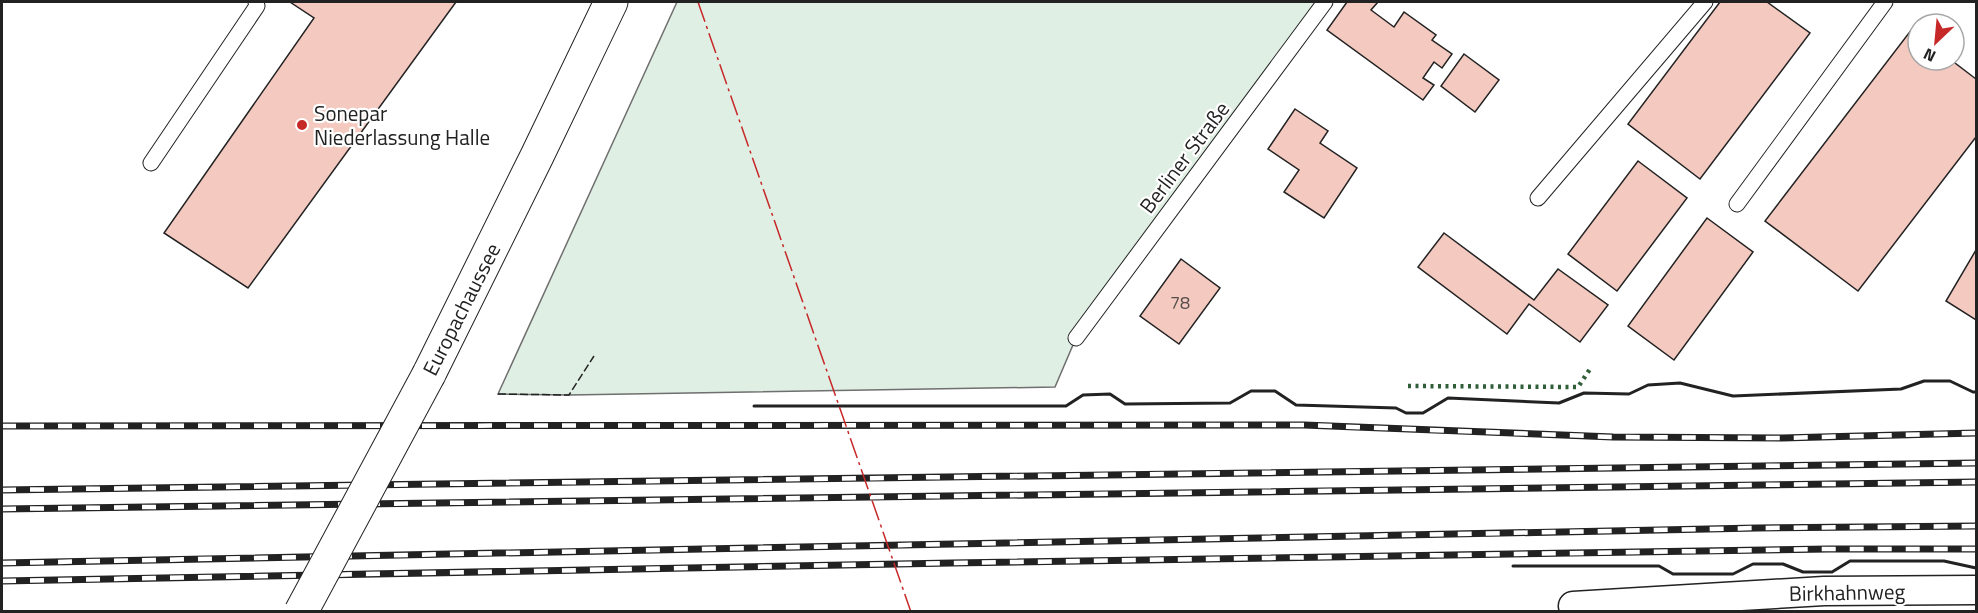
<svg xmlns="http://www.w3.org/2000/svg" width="1978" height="613" font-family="'Titillium Web',sans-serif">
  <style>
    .green { fill: #e0efe3; stroke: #6f6f6f; stroke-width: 1.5 }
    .building { fill: #f3c9c0; stroke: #222; stroke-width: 1.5 }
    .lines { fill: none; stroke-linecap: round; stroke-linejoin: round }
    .service-casing { stroke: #222; stroke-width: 17 }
    .minor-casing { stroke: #222; stroke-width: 31 }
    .primary-casing { stroke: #222; stroke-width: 35 }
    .service { stroke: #fff; stroke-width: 15 }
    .minor { stroke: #fff; stroke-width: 28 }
    .primary { stroke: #fff; stroke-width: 33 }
    .rail-casing { stroke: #222; stroke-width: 7 }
    .rail { stroke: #fff; stroke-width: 4.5; stroke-dasharray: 14; stroke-linecap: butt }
    .primary-bridge-casing { stroke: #222; stroke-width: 35; stroke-linecap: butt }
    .primary-bridge { stroke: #fff; stroke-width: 33 }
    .hedge { stroke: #2f5e38; stroke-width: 4.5; stroke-dasharray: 3 4.5; stroke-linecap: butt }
    .fence { stroke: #222; stroke-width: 1.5; stroke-dasharray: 8 3; stroke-linecap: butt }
    .wall { stroke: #222; stroke-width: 3 }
    .power { stroke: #c62828; stroke-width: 1.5; stroke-dasharray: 21 4.5 3 4.5; stroke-linecap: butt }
    .poi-dot { fill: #c62828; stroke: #fff; stroke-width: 2 }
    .labels { text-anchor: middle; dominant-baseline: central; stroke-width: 4.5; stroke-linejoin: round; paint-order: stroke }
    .number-label { font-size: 18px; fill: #564c4a }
    .poi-label { font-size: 21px; fill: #222; stroke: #fff; text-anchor: start }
    .street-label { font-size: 21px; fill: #222; stroke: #fff }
  </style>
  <rect width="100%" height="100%" fill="#fff"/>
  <!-- green -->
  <path class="green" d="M677 2H1325L1076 338 1055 387 569 395 498 394Z"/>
  <!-- building -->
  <g class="building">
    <path d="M290 2H456L248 288 164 233 314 18Z"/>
    <path d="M1347 2H1378L1371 10 1394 27 1404 12 1436 35 1432 40 1452 54 1442 68 1434 62 1423 78 1434 85 1423 100 1327 30Z"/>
    <path d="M1720 2H1767L1810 33 1700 179 1628 124Z"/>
    <path d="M1912 29 1918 34V60H1951L1976 79V137L1858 291 1765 221Z"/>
    <path d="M1464 54 1499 80 1475 112 1441 86Z"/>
    <path d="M1295 109 1328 131 1320 143 1357 168 1324 218 1284 192 1299 170 1268 149Z"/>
    <path d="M1638 161 1687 198 1617 291 1568 254Z"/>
    <path d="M1707 218 1753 252 1674 360 1628 326Z"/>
    <path d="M1444 233 1534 300 1558 269 1608 305 1580 342 1529 304 1507 334 1418 267Z"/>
    <path d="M1976 250V320L1946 301Z"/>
    <path d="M1181 259 1220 288 1179 344 1140 316Z"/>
  </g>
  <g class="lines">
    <defs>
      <g id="service">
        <path d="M151 163 257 6 256 2"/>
        <path d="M1538 198 1705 2"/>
        <path d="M1737 204 1885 2"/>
        <path d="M1076 338 1325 2"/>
      </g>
      <path id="minor" d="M1573 606 1824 591 1976 590"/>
      <path id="primary" d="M429 374 537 156 611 2"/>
    </defs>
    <!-- service casing -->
    <use href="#service" class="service-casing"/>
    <!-- minor casing -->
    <use href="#minor" class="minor-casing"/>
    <!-- primary casing -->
    <use href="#primary" class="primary-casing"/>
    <!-- service -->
    <use href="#service" class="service"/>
    <!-- minor -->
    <use href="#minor" class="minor"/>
    <!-- primary -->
    <use href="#primary" class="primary"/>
    <defs>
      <g id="rail">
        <path d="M2 426 1304 425 1613 437 1782 438 1976 433"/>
        <path d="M2 490 1976 463"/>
        <path d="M2 509 1976 482"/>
        <path d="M2 563 1757 528 1976 526"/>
        <path d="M2 581 952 563 1829 549H1976"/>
      </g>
    </defs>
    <!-- rail casing -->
    <use href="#rail" class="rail-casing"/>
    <!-- rail -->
    <use href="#rail" class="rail"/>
    <defs>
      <path id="primary-bridge" d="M301 612 429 374"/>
    </defs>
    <!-- primary-bridge casing -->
    <use href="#primary-bridge" class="primary-bridge-casing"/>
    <!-- primary-bridge -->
    <use href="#primary-bridge" class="primary-bridge"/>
    <!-- hedge -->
    <path class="hedge" d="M1408 386 1578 387 1590 369"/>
    <!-- fence -->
    <path class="fence" d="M498 394 569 395 594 356"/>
    <!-- wall -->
    <g class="wall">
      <path d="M754 406H1066L1083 395 1110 394 1125 404 1230 403 1251 391H1275L1296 405 1396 408 1406 413H1423L1448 398 1559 403 1584 393 1629 394 1648 385 1680 383 1733 396 1901 389 1924 381H1950L1973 392H1976"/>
      <path d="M1513 566H1659L1673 574H1733L1753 564H1783L1803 572H1832L1850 561H1944L1976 568"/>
    </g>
    <!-- power -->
    <path class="power" d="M698 2 911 612"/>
  </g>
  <!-- markers -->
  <circle class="poi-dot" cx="302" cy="125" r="6"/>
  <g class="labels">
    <!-- number labels -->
    <g class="number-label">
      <text x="1180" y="302">78</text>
    </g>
    <!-- poi labels -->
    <g class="poi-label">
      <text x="314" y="113">Sonepar<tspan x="314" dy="24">Niederlassung Halle</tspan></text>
    </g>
    <!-- street labels -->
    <g class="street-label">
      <text transform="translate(1184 157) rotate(-53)">Berliner Straße</text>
      <text transform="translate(461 309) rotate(-63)">Europachaussee</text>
      <text transform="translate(1847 592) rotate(-1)">Birkhahnweg</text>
    </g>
  </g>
  <!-- border -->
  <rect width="1978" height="613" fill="none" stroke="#222222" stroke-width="6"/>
  <!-- north arrow -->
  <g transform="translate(1936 42) rotate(206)"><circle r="28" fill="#ffffff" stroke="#a7a7a7" stroke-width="1.5"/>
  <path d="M0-4.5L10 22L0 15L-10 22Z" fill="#c62828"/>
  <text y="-9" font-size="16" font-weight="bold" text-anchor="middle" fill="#222222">N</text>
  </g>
</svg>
